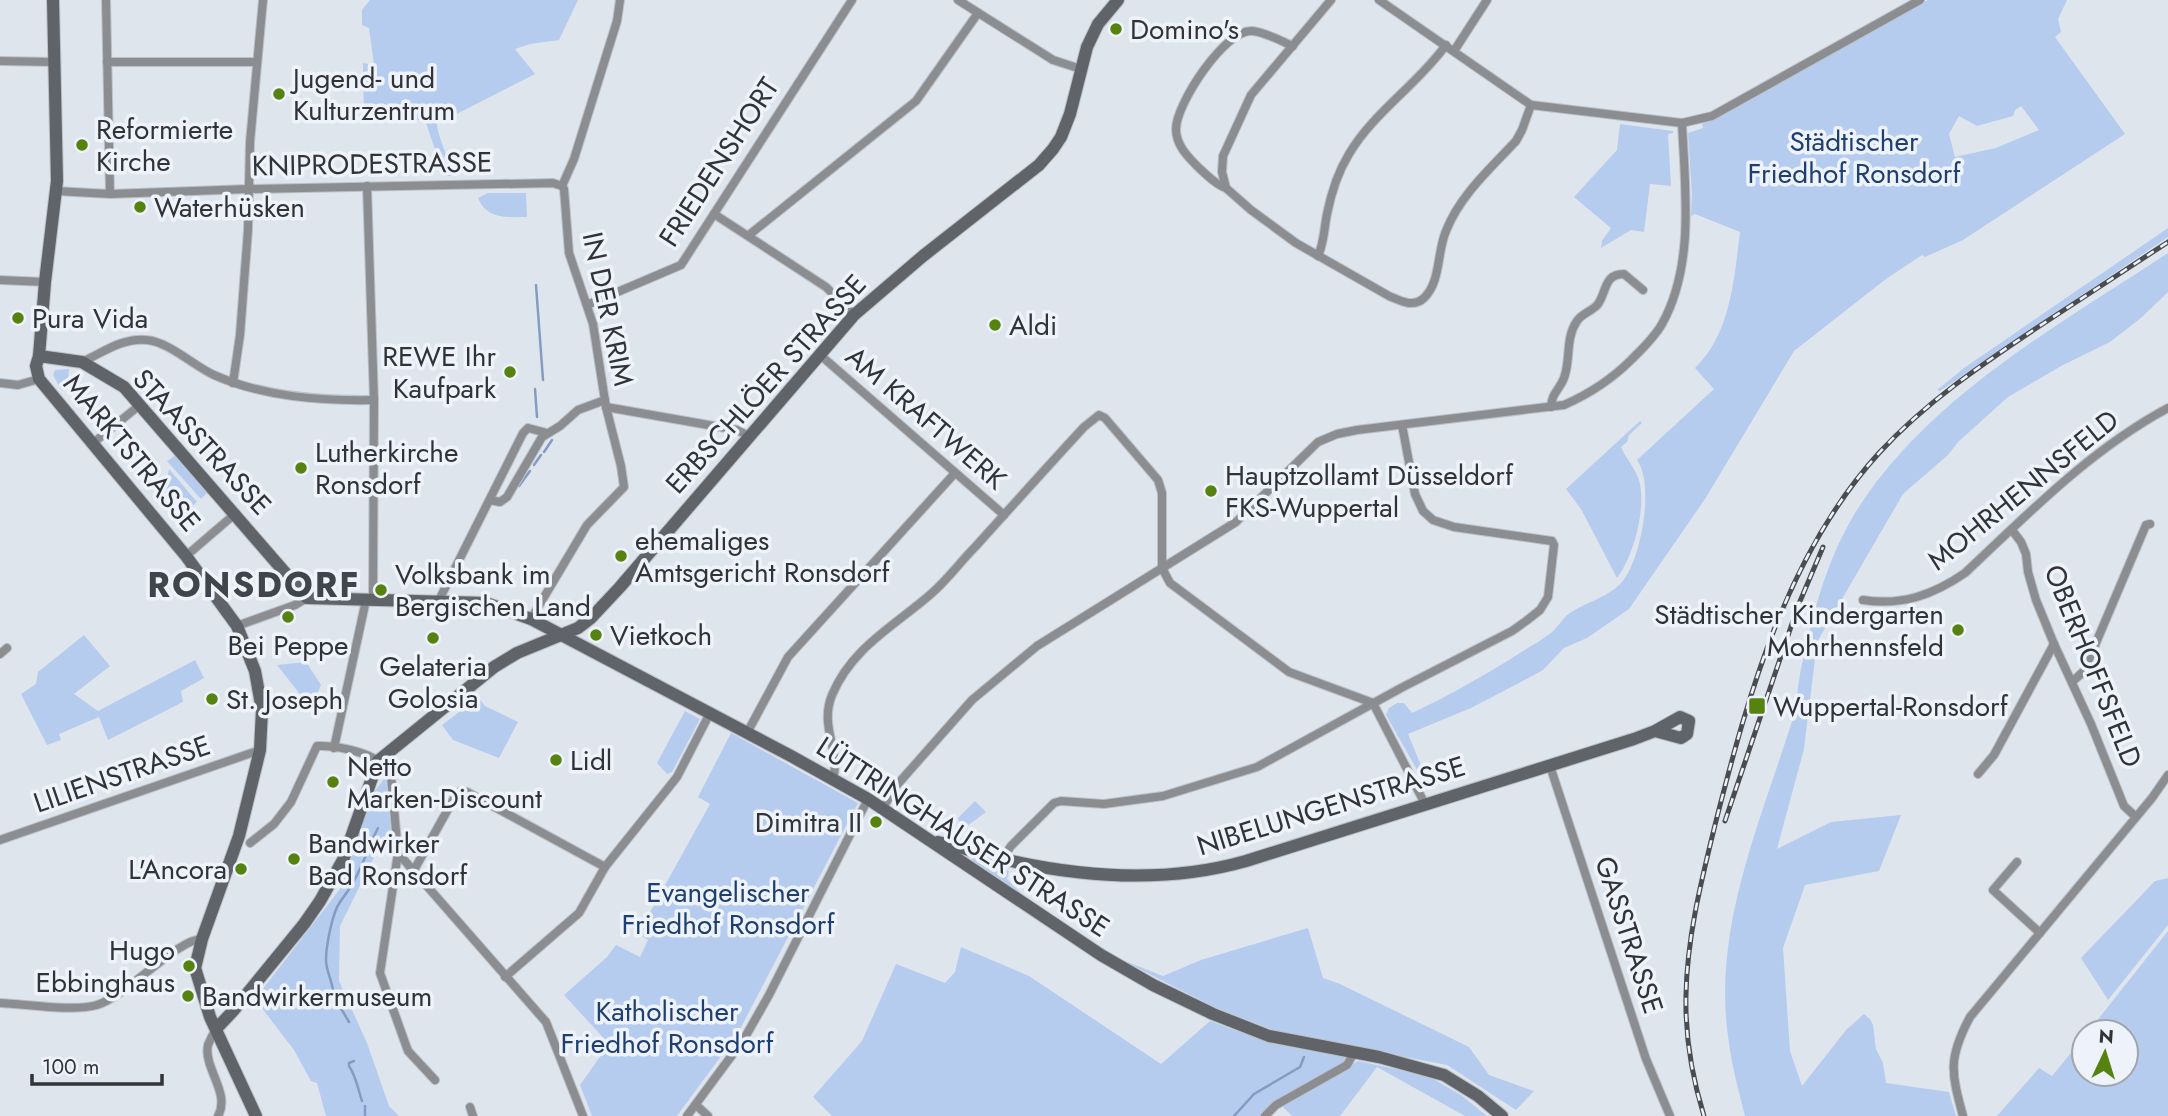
<svg xmlns="http://www.w3.org/2000/svg" width="2168" height="1116" font-family="Jost,sans-serif">
  <style>
    .green { fill: #b5ccef; fill-rule: evenodd }
    .lines { fill: none; stroke-linecap: round; stroke-linejoin: round }
    .stream { stroke: #849cc2; stroke-width: 2.5 }
    .street-casing { stroke: #bcc1c8; stroke-width: 10 }
    .secondary-casing { stroke: #bcc1c8; stroke-width: 14 }
    .street { stroke: #8b8d90; stroke-width: 8 }
    .secondary { stroke: #606468; stroke-width: 12 }
    .rail-casing { stroke: #4a4c50; stroke-width: 5 }
    .rail { stroke: #edf2fb; stroke-width: 2.5; stroke-dasharray: 8; stroke-linecap: butt }
    .poi-dot { fill: #56830f; stroke: #edf2fb; stroke-width: 2.5 }
    .labels { text-anchor: middle; dominant-baseline: central; stroke-width: 7; stroke-linejoin: round; paint-order: stroke }
    .poi-label { font-size: 28px; fill: #313336; stroke: #edf2fb; text-anchor: start }
    .park-label { font-size: 28px; fill: #1f3f70; stroke: #edf2fb }
    .street-label { font-size: 28px; fill: #313336; stroke: #edf2fb }
    .district-label { font-size: 35px; font-weight: bold; letter-spacing: 2px; fill: #40444b; stroke: #edf2fb }
  </style>
  <rect width="100%" height="100%" fill="#dfe5ed"/>
  <!-- green -->
  <g class="green">
    <path d="M370 0H578L559 40 530 44 515 49 535 74 437 124C437 134 450 163 454 176H444L425 120 364 121 363 63 374 65 369 28 362 25V10Z"/>
    <path d="M1928 0H2067L2058 19 2061 32 2055 37 2125 134 1963 240 1925 257 1922 255 1886 279 1794 351 1705 499 1629 609 1587 638 1564 648 1543 670 1532 676 1471 708 1408 734 1425 775 1421 777 1386 715 1389 708 1397 703H1404L1412 713C1450 695 1485 675 1520 653 1531 646 1542 640 1552 632 1557 628 1561 621 1566 616 1582 603 1606 599 1621 583 1641 562 1655 484 1637 460L1714 389 1695 368C1731 333 1734 279 1740 232L1695 214 1691 216 1692 194 1688 133 1703 128 1702 124ZM2021 106 2039 130 1996 148 1955 157 1949 134 1959 116 1977 126 2013 116 2015 110Z"/>
    <path d="M1620 124 1673 131V133L1668 134 1671 186 1650 184 1644 232 1631 230 1601 248 1602 241 1611 228 1574 197 1617 150Z"/>
    <path d="M488 193H526L527 217C507 217 487 220 478 198Z"/>
    <path d="M2168 228V237L1940 391 1937 390 1964 368Z"/>
    <path d="M2168 253V292L2141 318 2110 342 2063 365 2008 397 1958 442 1948 455 1903 494 1817 642 1804 749 1777 849 1831 822 1901 815 1879 871 1805 885 1783 948 1790 1051 1802 1086 1846 1030 1864 1014 1870 1019 1873 1025 1876 1049 1883 1063 1886 1083 1949 1092 1956 1116H1745C1739 1092 1732 1067 1729 1043 1710 926 1765 813 1797 705 1797 678 1805 652 1811 626 1822 580 1839 534 1867 495 1940 391 2063 322 2168 253Z"/>
    <path d="M69 369 68 380 62 391 53 375 55 370Z"/>
    <path d="M1640 421 1642 423 1629 435 1627 442 1621 447C1626 458 1633 466 1638 477 1648 504 1634 556 1617 578L1581 509 1566 489Z"/>
    <path d="M176 455 208 492 201 499 167 461Z"/>
    <path d="M169 469 197 502 180 517 152 483H166Z"/>
    <path d="M84 635 110 666 74 694 98 711 195 660 204 678 181 691 183 702 108 740 99 717 59 734 61 740 47 745 21 694 36 684 38 672Z"/>
    <path d="M306 662 321 685 311 708 277 665Z"/>
    <path d="M478 697 485 706 518 722 499 758 453 740 442 725 467 706 465 703Z"/>
    <path d="M685 711 700 719 672 772 667 774 657 763Z"/>
    <path d="M731 733 858 803 738 1033 677 1116H592L580 1085 609 1044 564 995 607 957 616 945 640 957 648 940 638 934 710 804 698 797Z"/>
    <path d="M386 776 392 844 382 841 340 926 339 981 367 1043 389 1106 399 1116H326L317 1083 311 1081 294 1050 255 999 340 889 372 795Z"/>
    <path d="M975 801 986 812 967 826 960 823 958 818Z"/>
    <path d="M972 858 1009 871 1007 879 1022 894 971 860Z"/>
    <path d="M2168 878V925L2108 1000 2081 958 2155 881Z"/>
    <path d="M1308 928 1323 978 1340 984 1469 1047 1489 1075 1534 1091 1516 1110 1447 1065 1281 1033 1214 1007 1120 959 1163 976 1201 960Z"/>
    <path d="M2168 931V1116H1997L2039 1068 2052 1076 2084 1037V1074H2126V1032H2088Z"/>
    <path d="M961 947 1029 976 1161 1064 1210 1021C1257 1040 1298 1048 1348 1058 1340 1067 1330 1069 1320 1075 1299 1087 1279 1099 1262 1116H832L813 1097 862 1041 896 964 945 983 955 972Z"/>
    <path d="M1358 1061 1428 1076 1461 1095 1487 1116H1465L1377 1067 1340 1116H1292L1281 1105Z"/>
  </g>
  <g class="lines">
    <!-- stream -->
    <g class="stream">
      <path d="M536 285 543 380"/>
      <path d="M535 389 537 417"/>
      <path d="M544 452 552 440"/>
      <path d="M534 465 541 455"/>
      <path d="M519 486 530 471"/>
      <path d="M367 850 378 828"/>
      <path d="M349 1022 339 1005 340 998 333 991C332 980 326 971 326 960 326 947 332 913 340 902 350 889 360 871 366 855"/>
      <path d="M354 1061 349 1063V1066C356 1076 358 1089 362 1101"/>
      <path d="M365 1116V1106"/>
      <path d="M1234 1116 1254 1094 1300 1067 1304 1057"/>
    </g>
    <defs>
      <g id="street">
        <path d="M106 0 110 194"/>
        <path d="M958 0 1053 60 1081 69"/>
        <path d="M1331 0 1251 95 1223 156 1222 172 1226 188 1251 210 1296 243 1389 296C1401 301 1413 308 1424 298 1441 282 1437 251 1446 231 1460 195 1491 168 1516 141L1522 130 1531 105"/>
        <path d="M1379 0 1531 105 1682 123 1712 116 1920 0"/>
        <path d="M1454 51 1487 0"/>
        <path d="M0 61 54 62"/>
        <path d="M107 62H257"/>
        <path d="M367 186 374 400 373 600"/>
        <path d="M1226 188C1216 185 1208 176 1200 169 1189 158 1176 146 1176 129 1176 104 1225 29 1252 31 1265 32 1281 41 1293 46"/>
        <path d="M56 191 110 194 248 189 553 183 562 186"/>
        <path d="M714 214 826 287 854 315"/>
        <path d="M749 235 916 101 978 13"/>
        <path d="M1318 256C1324 243 1324 229 1327 214 1331 194 1338 172 1349 154 1374 112 1417 85 1446 45"/>
        <path d="M0 280 45 282"/>
        <path d="M587 305 681 265 852 0"/>
        <path d="M819 354 1004 515"/>
        <path d="M82 362C102 353 123 337 147 340 169 342 194 366 214 375 264 397 321 401 374 400"/>
        <path d="M0 383 18 385 39 379"/>
        <path d="M233 383 240 335 248 230 250 142 263 0"/>
        <path d="M606 407 737 430 749 436"/>
        <path d="M1551 407C1552 392 1559 391 1564 378 1571 360 1565 338 1577 321 1582 313 1593 311 1598 304 1607 291 1604 274 1624 274L1643 290"/>
        <path d="M92 444 141 404"/>
        <path d="M490 500 500 502 507 497 542 437 560 426 578 410 605 400"/>
        <path d="M2012 530 2021 542 2026 554 2028 572 2036 600 2054 644 2091 724 2124 806 2136 817"/>
        <path d="M186 556 236 513"/>
        <path d="M439 600 523 433 528 428 547 433"/>
        <path d="M1863 600C1902 606 1933 595 1965 573 2029 513 2090 450 2168 408"/>
        <path d="M531 619 587 525 624 487 621 466 606 407 593 324 569 253 564 189 562 186 574 159 617 21 620 0"/>
        <path d="M237 626 295 605 307 598"/>
        <path d="M0 654 7 648"/>
        <path d="M2072 682 2084 671 2146 525 2150 524"/>
        <path d="M747 733 788 657 955 473"/>
        <path d="M334 748 366 600"/>
        <path d="M1550 766 1646 1059 1670 1116"/>
        <path d="M1978 774 1994 755 2054 644"/>
        <path d="M833 779C841 751 819 727 832 695 852 647 896 625 932 593 948 579 961 561 976 546 1012 506 1048 466 1084 427L1099 415 1105 418 1158 480 1162 493V568L1170 583 1289 672 1373 703 1425 804"/>
        <path d="M883 808 896 786 972 700 1037 646 1236 522 1318 442 1337 434 1357 430 1564 405C1589 394 1611 380 1631 360 1642 349 1654 338 1662 324 1695 265 1685 188 1682 123"/>
        <path d="M0 840 260 750"/>
        <path d="M250 843 274 824 291 802 317 746C338 745 384 754 391 776L398 853 380 973 408 1051 435 1080"/>
        <path d="M398 853 546 1022 583 1116"/>
        <path d="M1002 859 1011 846 1054 803 1061 801 1104 804 1163 796 1257 767 1401 688 1512 631 1526 621 1540 610 1548 597 1554 545 1552 541 1454 527 1433 520 1423 511 1415 494 1402 425"/>
        <path d="M2017 862 1993 890 2040 933"/>
        <path d="M414 870 456 795 461 791 467 792 605 867"/>
        <path d="M505 977 579 913 605 867 677 777 710 713"/>
        <path d="M0 1003C26 1004 73 1012 97 1005 127 996 177 939 202 939"/>
        <path d="M216 1029C213 1034 210 1040 208 1045 203 1068 231 1093 218 1116"/>
        <path d="M696 1105 708 1116"/>
        <path d="M470 1107 473 1116"/>
        <path d="M687 1116 744 1039 769 995 868 799"/>
        <path d="M1265 1116 1276 1105 1347 1065 1351 1058"/>
        <path d="M1963 1116C1951 1072 1948 1058 1970 1017L2152 798 2168 775"/>
      </g>
      <g id="secondary">
        <path d="M53 0 57 181 45 282 39 356 36 366 39 379 186 556 237 626 255 671 262 710 260 750 239 836 202 939 195 968 210 1017 256 1116"/>
        <path d="M39 356 82 362 124 387 307 598 486 603 531 619 791 756 868 799 1101 955 1153 985 1213 1014 1269 1036 1379 1057 1444 1075 1478 1096 1502 1116"/>
        <path d="M938 842C964 848 990 857 1016 862 1091 878 1172 882 1246 861L1634 739 1655 731 1680 717 1689 721 1687 734 1681 738 1655 731"/>
        <path d="M216 1029 233 1011 304 924 320 901 343 860 378 761 494 667 517 653 578 628 591 618 620 587 854 315 923 256 1039 165 1053 149 1061 137 1070 114 1087 47 1098 24 1118 0"/>
      </g>
    </defs>
    <!-- street casing -->
    <use href="#street" class="street-casing"/>
    <!-- secondary casing -->
    <use href="#secondary" class="secondary-casing"/>
    <!-- street -->
    <use href="#street" class="street"/>
    <!-- secondary -->
    <use href="#secondary" class="secondary"/>
    <defs>
      <g id="rail">
        <path d="M1725 821 1798 606 1823 547"/>
        <path d="M1704 1116C1692 1077 1685 1036 1686 995 1687 936 1702 878 1716 821 1749 692 1787 554 1879 453 1926 402 1981 365 2038 327 2081 299 2125 270 2168 242"/>
      </g>
    </defs>
    <!-- rail casing -->
    <use href="#rail" class="rail-casing"/>
    <!-- rail -->
    <use href="#rail" class="rail"/>
  </g>
  <!-- markers -->
  <g class="poi-dot">
    <circle cx="1116" cy="29" r="7"/>
    <circle cx="279" cy="94" r="7"/>
    <circle cx="82" cy="145" r="7"/>
    <circle cx="140" cy="207" r="7"/>
    <circle cx="18" cy="318" r="7"/>
    <circle cx="995" cy="325" r="7"/>
    <circle cx="510" cy="372" r="7"/>
    <circle cx="301" cy="468" r="7"/>
    <circle cx="1211" cy="491" r="7"/>
    <circle cx="621" cy="556" r="7"/>
    <circle cx="381" cy="590" r="7"/>
    <circle cx="288" cy="617" r="7"/>
    <circle cx="1958" cy="630" r="7"/>
    <circle cx="596" cy="635" r="7"/>
    <circle cx="433" cy="638" r="7"/>
    <circle cx="212" cy="699" r="7"/>
    <rect x="1748" y="697" width="18" height="18" rx="3.5"/>
    <circle cx="556" cy="760" r="7"/>
    <circle cx="333" cy="782" r="7"/>
    <circle cx="876" cy="822" r="7"/>
    <circle cx="294" cy="859" r="7"/>
    <circle cx="241" cy="869" r="7"/>
    <circle cx="189" cy="966" r="7"/>
    <circle cx="188" cy="996" r="7"/>
  </g>
  <g class="labels">
    <!-- poi labels -->
    <g class="poi-label">
      <text x="1130" y="29">Domino's</text>
      <text x="293" y="78">Jugend- und<tspan x="293" dy="32">Kulturzentrum</tspan></text>
      <text x="96" y="129">Reformierte<tspan x="96" dy="32">Kirche</tspan></text>
      <text x="154" y="207">Waterhüsken</text>
      <text x="32" y="318">Pura Vida</text>
      <text x="1009" y="325">Aldi</text>
      <text x="496" y="356" text-anchor="end">REWE Ihr<tspan x="496" dy="32">Kaufpark</tspan></text>
      <text x="315" y="452">Lutherkirche<tspan x="315" dy="32">Ronsdorf</tspan></text>
      <text x="1225" y="475">Hauptzollamt Düsseldorf<tspan x="1225" dy="32">FKS-Wuppertal</tspan></text>
      <text x="635" y="540">ehemaliges<tspan x="635" dy="32">Amtsgericht Ronsdorf</tspan></text>
      <text x="395" y="574">Volksbank im<tspan x="395" dy="32">Bergischen Land</tspan></text>
      <text x="1944" y="614" text-anchor="end">Städtischer Kindergarten<tspan x="1944" dy="32">Mohrhennsfeld</tspan></text>
      <text x="610" y="635">Vietkoch</text>
      <text x="288" y="645" text-anchor="middle">Bei Peppe</text>
      <text x="433" y="666" text-anchor="middle">Gelateria<tspan x="433" dy="32">Golosia</tspan></text>
      <text x="226" y="699">St. Joseph</text>
      <text x="1773" y="706">Wuppertal-Ronsdorf</text>
      <text x="570" y="760">Lidl</text>
      <text x="347" y="766">Netto<tspan x="347" dy="32">Marken-Discount</tspan></text>
      <text x="862" y="822" text-anchor="end">Dimitra II</text>
      <text x="308" y="843">Bandwirker<tspan x="308" dy="32">Bad Ronsdorf</tspan></text>
      <text x="227" y="869" text-anchor="end">L'Ancora</text>
      <text x="175" y="950" text-anchor="end">Hugo<tspan x="175" dy="32">Ebbinghaus</tspan></text>
      <text x="202" y="996">Bandwirkermuseum</text>
    </g>
    <!-- park labels -->
    <g class="park-label">
      <text x="1854" y="141">Städtischer<tspan x="1854" dy="32">Friedhof Ronsdorf</tspan></text>
      <text x="728" y="892">Evangelischer<tspan x="728" dy="32">Friedhof Ronsdorf</tspan></text>
      <text x="667" y="1011">Katholischer<tspan x="667" dy="32">Friedhof Ronsdorf</tspan></text>
    </g>
    <!-- street labels -->
    <g class="street-label">
      <text transform="translate(719 162) rotate(-57)">FRIEDENSHORT</text>
      <text transform="translate(372 164) rotate(-1)">KNIPRODESTRASSE</text>
      <text transform="translate(608 309) rotate(78)">IN DER KRIM</text>
      <text transform="translate(766 384) rotate(-48)">ERBSCHLÖER STRASSE</text>
      <text transform="translate(926 418) rotate(41)">AM KRAFTWERK</text>
      <text transform="translate(202 442) rotate(47)">STAASSTRASSE</text>
      <text transform="translate(132 453) rotate(50)">MARKTSTRASSE</text>
      <text transform="translate(2023 490) rotate(-39)">MOHRHENNSFELD</text>
      <text transform="translate(2093 666) rotate(68)">OBERHOFFSFELD</text>
      <text transform="translate(122 774) rotate(-19)">LILIENSTRASSE</text>
      <text transform="translate(1331 806) rotate(-17)">NIBELUNGENSTRASSE</text>
      <text transform="translate(963 837) rotate(33)">LÜTTRINGHAUSER STRASSE</text>
      <text transform="translate(1629 935) rotate(72)">GASSTRASSE</text>
    </g>
    <!-- district labels -->
    <g class="district-label">
      <text x="254" y="585">RONSDORF</text>
    </g>
  </g>
  <!-- north arrow -->
  <g transform="translate(2105 1053) rotate(4)"><circle r="33" fill="#edf2fb" stroke="#a2a6ac" stroke-width="2"/>
  <path d="M0-5L12 26L0 18L-12 26Z" fill="#56830f"/>
  <text y="-10" font-size="19" font-weight="bold" text-anchor="middle" fill="#313336">N</text>
  </g>
  <!-- scale -->
  <path d="M32 1074v10h130v-10" fill="none" stroke="#313336" stroke-width="3.5"/>
  <text x="42" y="1074" font-size="21" fill="#313336" stroke="#edf2fb" stroke-width="5" paint-order="stroke">100 m</text>
</svg>
